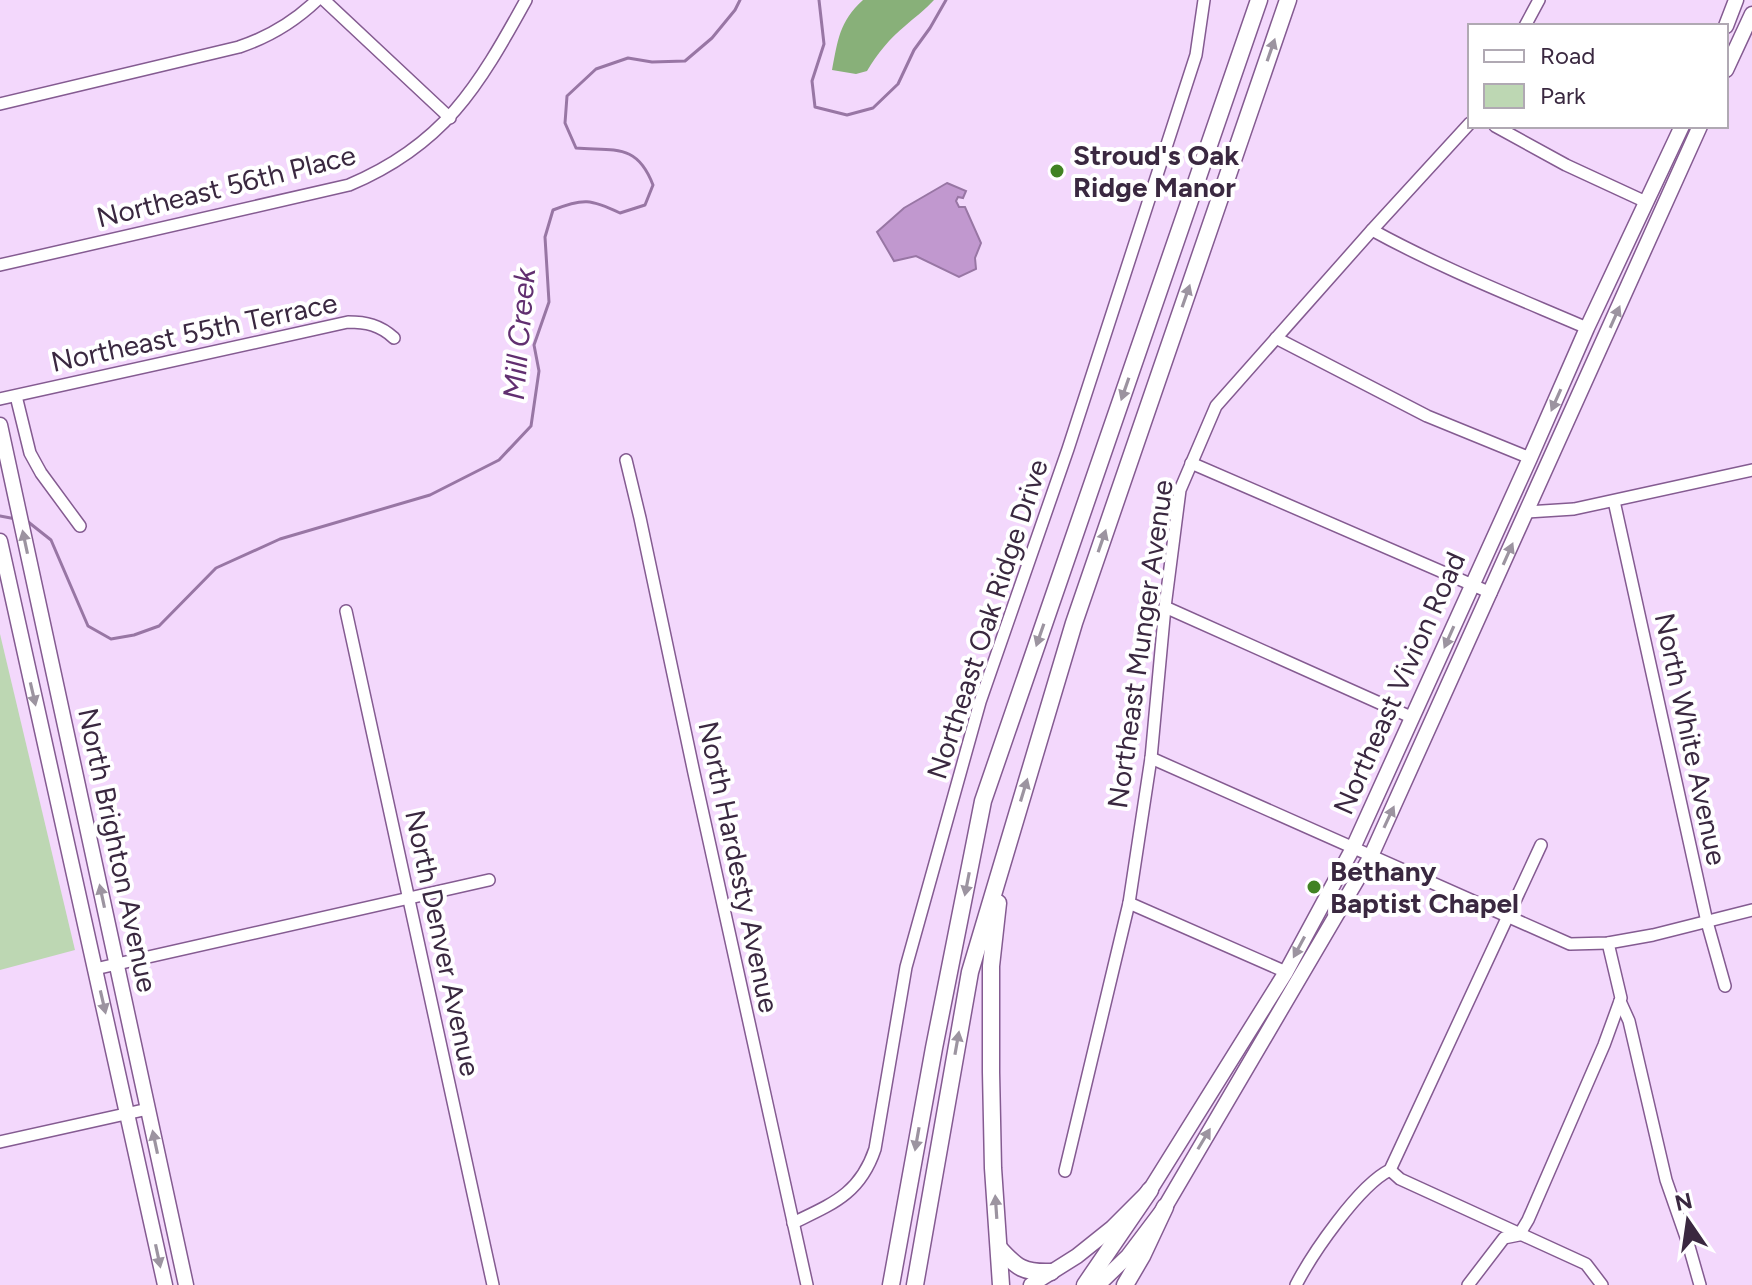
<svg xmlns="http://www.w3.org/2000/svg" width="1752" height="1285" font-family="Figtree,sans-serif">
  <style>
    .green { fill: #bdd7b3 }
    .forest { fill: #88b079 }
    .water { fill: #c198cf; stroke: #9876a4; stroke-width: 2 }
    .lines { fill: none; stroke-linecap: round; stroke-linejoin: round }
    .stream { stroke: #9876a4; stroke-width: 3 }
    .minor-casing { stroke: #845b91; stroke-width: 14 }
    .major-casing { stroke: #845b91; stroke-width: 17 }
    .highway-casing { stroke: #845b91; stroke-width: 19 }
    .minor { stroke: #fff; stroke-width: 11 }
    .major { stroke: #fff; stroke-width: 14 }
    .highway { stroke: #fff; stroke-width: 16 }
    .oneway { fill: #9c94a0 }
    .poi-dot { fill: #418223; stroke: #fff; stroke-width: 3 }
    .labels { text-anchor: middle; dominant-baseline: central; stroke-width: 8; stroke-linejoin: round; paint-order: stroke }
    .poi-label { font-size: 28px; font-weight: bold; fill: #3a2840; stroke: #fff; text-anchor: start }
    .street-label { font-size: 28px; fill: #3a2840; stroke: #fff }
    .water-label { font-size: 30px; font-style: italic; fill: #612f70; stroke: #fff }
  </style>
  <rect width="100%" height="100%" fill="#f3d8fc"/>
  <!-- green -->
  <path class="green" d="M0 634 75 950 0 970Z"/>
  <!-- forest -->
  <path class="forest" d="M863 0H934C925 10 915 17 905 26 890 38 877 54 867 71L856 74 832 70C838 40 839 22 863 0Z"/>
  <!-- water -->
  <path class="water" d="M947 183 966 191 963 198 958 197 956 201 959 207H965L981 243 975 258 976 269 959 277 916 256 894 261 877 232 904 208Z"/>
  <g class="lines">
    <!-- stream -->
    <g class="stream">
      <path d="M819 0 824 44 812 81 815 107 847 115 873 108 898 84 914 50 930 28 946 0"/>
      <path d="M0 516 16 519"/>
      <path d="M27 521 51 540 88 626 111 639 134 635 159 626 216 568 280 539 430 495 499 460 531 426 539 371 534 345 549 302 545 237 553 210C583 198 591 199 620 213L645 205 653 185C637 143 615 151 576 148L565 123 567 96 596 69 628 58 652 62 685 61 712 38 735 10 740 0"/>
    </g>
    <defs>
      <g id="minor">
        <path d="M324 0 450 118"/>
        <path d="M1525 26 1539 0"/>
        <path d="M0 104 239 47C269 37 294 22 317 0"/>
        <path d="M1495 126 1566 165 1646 202"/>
        <path d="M1372 230C1441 268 1515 297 1587 328"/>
        <path d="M0 265 349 185C444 145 478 87 526 0"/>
        <path d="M1276 338 1427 416 1530 458"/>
        <path d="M16 396 30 453 41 473 80 526"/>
        <path d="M0 399 348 322C366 322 380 325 394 338"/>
        <path d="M626 460 640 518 694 773 807 1285"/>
        <path d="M1191 463 1491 593"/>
        <path d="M1614 501 1707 922 1725 986"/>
        <path d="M1527 512 1574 509 1752 470"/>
        <path d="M1165 607 1413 718"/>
        <path d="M346 611 493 1285"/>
        <path d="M1151 758 1570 944 1608 943 1653 935 1752 910"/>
        <path d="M1129 903 1286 972"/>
        <path d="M1608 943 1621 998 1620 1001 1629 1021 1666 1180 1688 1243 1700 1285"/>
        <path d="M95 969 489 880"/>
        <path d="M0 1142 148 1109"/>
        <path d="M1390 1170 1400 1179 1586 1264 1602 1285"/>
        <path d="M1065 1171 1129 903 1151 758 1165 607 1180 490 1216 406 1372 230 1470 123"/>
        <path d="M793 1223C832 1204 860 1194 875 1149L906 967 980 702 1068 449 1196 55 1204 0"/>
        <path d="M1296 1285C1312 1254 1359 1185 1390 1170L1541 845"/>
        <path d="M1468 1285 1504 1238 1519 1235 1528 1220 1604 1045 1620 1001"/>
      </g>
      <g id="major">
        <path d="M1726 26 1736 0"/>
        <path d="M1726 70 1752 14"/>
        <path d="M0 425 186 1285"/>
        <path d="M0 541 165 1285"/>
        <path d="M1031 1285 1077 1256 1112 1228 1150 1190 1286 972 1353 848 1530 458 1587 328 1682 126"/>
        <path d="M1098 1285 1128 1256 1165 1207 1371 856 1700 126"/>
      </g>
      <g id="highway">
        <path d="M998 903 991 966V1072L993 1168 1001 1285"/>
        <path d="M999 1248C1017 1268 1024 1273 1051 1272"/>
        <path d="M891 1285 934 1048 983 801 1259 0"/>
        <path d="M915 1285 970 972 1074 623 1288 0"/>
        <path d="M1085 1285 1150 1190"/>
        <path d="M1125 1285 1142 1256 1165 1207"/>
      </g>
    </defs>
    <!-- minor casing -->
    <use href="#minor" class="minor-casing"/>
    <!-- major casing -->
    <use href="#major" class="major-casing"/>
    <!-- highway casing -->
    <use href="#highway" class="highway-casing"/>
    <!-- minor -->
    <use href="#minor" class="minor"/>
    <!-- major -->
    <use href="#major" class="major"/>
    <!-- highway -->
    <use href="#highway" class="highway"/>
  </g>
  <!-- one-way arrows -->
  <defs><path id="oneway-solid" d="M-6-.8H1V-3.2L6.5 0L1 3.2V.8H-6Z" transform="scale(2)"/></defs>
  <g class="oneway">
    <use href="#oneway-solid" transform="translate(1271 50) rotate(-71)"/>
    <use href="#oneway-solid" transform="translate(1186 296) rotate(-71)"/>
    <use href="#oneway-solid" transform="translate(1615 317) rotate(-66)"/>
    <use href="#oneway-solid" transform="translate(1125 389) rotate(109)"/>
    <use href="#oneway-solid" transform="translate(1556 400) rotate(114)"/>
    <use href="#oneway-solid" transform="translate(1102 541) rotate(-71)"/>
    <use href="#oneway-solid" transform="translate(25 542) rotate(-102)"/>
    <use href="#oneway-solid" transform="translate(1508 554) rotate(-66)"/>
    <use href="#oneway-solid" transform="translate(1040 635) rotate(109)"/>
    <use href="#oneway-solid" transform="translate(1449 637) rotate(114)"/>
    <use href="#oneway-solid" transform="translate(33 694) rotate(77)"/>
    <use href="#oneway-solid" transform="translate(1024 790) rotate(-73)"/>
    <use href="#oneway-solid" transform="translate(1389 817) rotate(-65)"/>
    <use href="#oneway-solid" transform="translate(967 884) rotate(101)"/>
    <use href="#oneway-solid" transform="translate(102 896) rotate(-102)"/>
    <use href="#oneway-solid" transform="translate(1299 947) rotate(118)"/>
    <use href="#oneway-solid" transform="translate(103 1002) rotate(77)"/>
    <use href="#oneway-solid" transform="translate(957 1043) rotate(-80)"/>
    <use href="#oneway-solid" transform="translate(917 1139) rotate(100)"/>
    <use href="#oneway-solid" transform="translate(1204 1139) rotate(-59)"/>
    <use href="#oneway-solid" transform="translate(155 1142) rotate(-102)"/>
    <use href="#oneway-solid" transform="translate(996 1207) rotate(-94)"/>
    <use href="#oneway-solid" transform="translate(158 1256) rotate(78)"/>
  </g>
  <!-- markers -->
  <g class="poi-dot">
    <circle cx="1057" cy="171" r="8"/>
    <circle cx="1314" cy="887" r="8"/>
  </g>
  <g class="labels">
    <!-- poi labels -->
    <g class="poi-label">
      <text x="1073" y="155">Stroud's Oak<tspan x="1073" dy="32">Ridge Manor</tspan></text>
      <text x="1330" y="871">Bethany<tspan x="1330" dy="32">Baptist Chapel</tspan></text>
    </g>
    <!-- street labels -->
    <g class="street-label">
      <text transform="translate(226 186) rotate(-14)">Northeast 56th Place</text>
      <text transform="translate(194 332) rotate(-12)">Northeast 55th Terrace</text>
      <text transform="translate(987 619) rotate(-72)">Northeast Oak Ridge Drive</text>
      <text transform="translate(1140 644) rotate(-82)">Northeast Munger Avenue</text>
      <text transform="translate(1399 683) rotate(-66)">Northeast Vivion Road</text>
      <text transform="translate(1691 739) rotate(78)">North White Avenue</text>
      <text transform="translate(118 850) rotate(78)">North Brighton Avenue</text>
      <text transform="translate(739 867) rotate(78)">North Hardesty Avenue</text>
      <text transform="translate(443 943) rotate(78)">North Denver Avenue</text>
    </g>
    <!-- water labels -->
    <g class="water-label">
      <text transform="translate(519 334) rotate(-85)">Mill Creek</text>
    </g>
  </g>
  <!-- legend -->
  <rect x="1468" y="24" width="260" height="104" fill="#ffffff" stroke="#b0a9b3" stroke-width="2"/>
  <rect x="1484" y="50" width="40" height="12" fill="#ffffff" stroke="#b0a9b3" stroke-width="2"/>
  <text x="1540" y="64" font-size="24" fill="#3a2840">Road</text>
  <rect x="1484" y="84" width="40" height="24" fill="#bdd7b3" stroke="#b0a9b3" stroke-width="2"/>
  <text x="1540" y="104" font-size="24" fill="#3a2840">Park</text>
  <!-- north arrow -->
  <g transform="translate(1688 1221) rotate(347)" stroke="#ffffff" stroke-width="6" paint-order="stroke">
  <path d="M0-6L14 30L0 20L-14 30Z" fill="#3a2840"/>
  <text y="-12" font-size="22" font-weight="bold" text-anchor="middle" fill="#3a2840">N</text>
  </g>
</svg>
